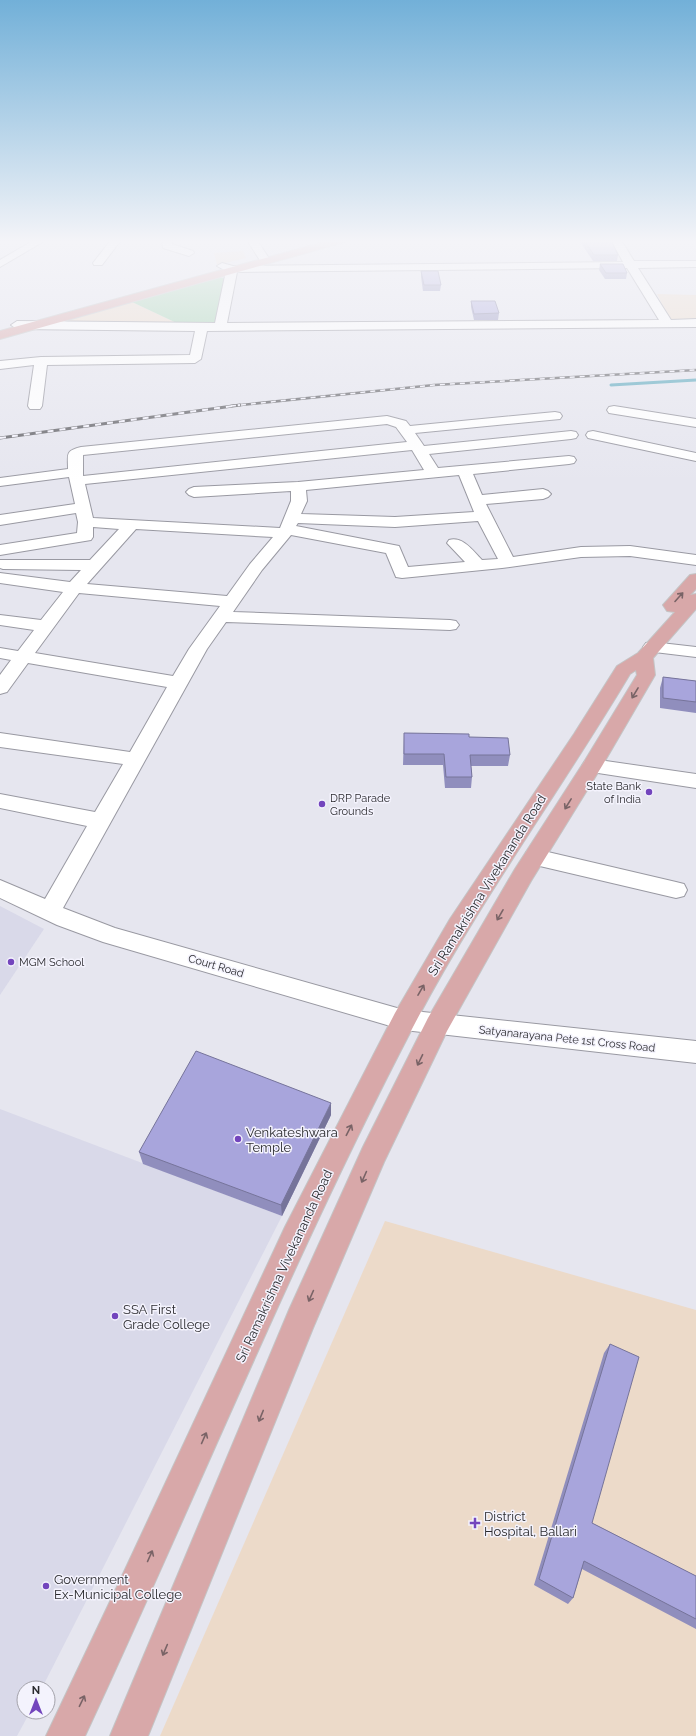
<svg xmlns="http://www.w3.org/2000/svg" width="696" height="1736" font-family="Raleway,sans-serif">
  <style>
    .built { fill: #d9d9e9 }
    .medical { fill: #ecdac9 }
    .green { fill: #a0d2ad }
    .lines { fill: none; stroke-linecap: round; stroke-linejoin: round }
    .stream { stroke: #62abbf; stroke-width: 3 }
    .minor-casing { stroke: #9999a2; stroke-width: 2 }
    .major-casing { stroke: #c4c4c5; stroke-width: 2 }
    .minor { fill: #fff; fill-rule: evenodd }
    .major { fill: #d8a8a9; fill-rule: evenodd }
    .rail-far1-casing { stroke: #69696e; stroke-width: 2.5 }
    .rail-casing { stroke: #69696e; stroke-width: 3 }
    .rail-far1 { stroke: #f4f3fd; stroke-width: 1.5; stroke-dasharray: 5; stroke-linecap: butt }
    .rail { stroke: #f4f3fd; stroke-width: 2; stroke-dasharray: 6; stroke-linecap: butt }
    .wall { fill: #908ebd }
    .shaded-wall { fill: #76749a }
    .building { fill: #a8a5dc; stroke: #76749a }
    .oneway { stroke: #796366 }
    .poi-dot { fill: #7345bd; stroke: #f4f3fd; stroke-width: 1.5 }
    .labels { text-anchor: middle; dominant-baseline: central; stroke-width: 3; stroke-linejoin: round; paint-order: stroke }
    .poi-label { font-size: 11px; fill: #2b2b2f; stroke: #f4f3fd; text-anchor: start }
    .street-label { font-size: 11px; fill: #2b2b2f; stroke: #f4f3fd }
    .near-street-label { font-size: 13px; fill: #2b2b2f; stroke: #f4f3fd }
    .near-poi-label { font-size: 13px; fill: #2b2b2f; stroke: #f4f3fd; text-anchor: start }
  </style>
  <rect width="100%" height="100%" fill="#e6e6ef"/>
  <!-- built -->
  <g class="built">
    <path d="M0 906 44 929 0 995Z"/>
    <path d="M0 1109 282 1216 42 1688H24V1712H30L17 1736H0Z"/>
  </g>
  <!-- medical -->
  <g class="medical">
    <path d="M243 251 246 258 217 265 214 253Z"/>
    <path d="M657 294 696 295V321H670Z"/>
    <path d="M132 302 183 326 56 324Z"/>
    <path d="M385 1221 696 1310V1736H160Z"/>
  </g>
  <!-- green -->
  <path class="green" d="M217 276 226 279 218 326H183L132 302Z"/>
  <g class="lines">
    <!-- stream -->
    <path class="stream" d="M611 385 696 380"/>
    <defs>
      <g id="minor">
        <path d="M34 240H46L0 267V260Z"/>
        <path d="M111 240H121L102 265H94L93 263Z"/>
        <path d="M162 240H172V244L193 251 194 253 189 256 163 248Z"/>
        <path d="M247 240H257L270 260 269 262H261Z"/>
        <path d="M611 240H621L634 261H696V267L638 268 671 320 696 319V327L207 331 201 359 195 363 47 365 42 406 40 409H30L28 406 34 365 0 369V361L41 357 190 355 195 331 17 329 11 325 17 321 215 323 226 271 217 266 222 263 233 266 623 262ZM627 268 659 320 227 323 237 272Z"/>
        <path d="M614 406 696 419V427L609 413 607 410 609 407Z"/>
        <path d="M555 412 560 413 562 416 560 419 415 433 424 446 571 431 576 432 578 435 576 438 571 439 429 454 438 468 569 456 574 457 576 460 574 463 569 464 473 474 482 495 543 489 548 491 551 494 548 497 543 499 486 504 513 557 581 547 630 546 696 555V565L630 556 581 557 502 568 402 578 396 577 386 553 291 535 262 570 233 612 450 620 456 621 459 625 456 629 450 630 226 622 207 649 63 908 115 928 404 1010 696 1041V1063L404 1030 103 942 57 925 0 898V880L45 899 87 826 0 808V794L95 812 123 764 0 747V733L130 752 167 687 28 663 7 692 0 694V675L11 660 0 658V648L18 651 34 630 0 625V615L41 620 63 592 0 583V573L70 582 81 570 3 569 0 568V560H90L119 529 93 527V537L91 540 0 555V545L77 533 78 522 76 513 0 525V515L75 504 69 477 0 486V478L68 469C68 454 65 451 81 447L387 416 406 421 410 426ZM387 424 396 427 407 442 83 476V455ZM412 450 424 470 298 482 194 487 189 489 186 492 189 495 194 497 291 491V501L280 528 93 518 85 484ZM459 475 474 512 395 517 301 514 307 501 306 490ZM478 521 498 559 482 560C473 551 463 536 449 540L447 543 465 562 408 567 399 546 296 526 298 523 395 527ZM136 529 273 537 250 564 227 596 87 584ZM79 593 220 606 189 649 173 676 35 653Z"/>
        <path d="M593 431 696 453V461L588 438 586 435 588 432Z"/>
        <path d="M652 642 696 647V657L646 651 643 647 646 643Z"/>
        <path d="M592 759 696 774V788L585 771 582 766 585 761Z"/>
        <path d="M535 849 676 882 684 884 687 890 684 896 676 898 527 863 524 857 527 851Z"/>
      </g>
      <g id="major">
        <path d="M331 240H346L345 242 0 339V331Z"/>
        <path d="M696 574V589L690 595 696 594V609L653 658 655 675 602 766 531 881 447 1031 384 1162 313 1328 148 1736H110L289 1310 363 1147 428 1018 515 869 584 762 637 675 636 670 630 674C559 793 477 904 413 1027 293 1257 195 1500 85 1736H46L115 1591 285 1227 395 1013 450 919 574 734 617 666 638 653 675 612 667 611 663 605 690 575Z"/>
      </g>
    </defs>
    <!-- minor casing -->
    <use href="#minor" class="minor-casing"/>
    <!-- major casing -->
    <use href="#major" class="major-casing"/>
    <!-- minor -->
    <use href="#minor" class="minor"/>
    <!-- major -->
    <use href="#major" class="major"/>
    <defs>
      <path id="rail-far1" d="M231 406 434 385 696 370"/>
      <path id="rail" d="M0 438 240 405"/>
    </defs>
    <!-- rail-far1 casing -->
    <use href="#rail-far1" class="rail-far1-casing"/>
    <!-- rail casing -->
    <use href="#rail" class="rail-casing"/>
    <!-- rail-far1 -->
    <use href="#rail-far1" class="rail-far1"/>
    <!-- rail -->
    <use href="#rail" class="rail"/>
  </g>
  <!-- wall -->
  <g class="wall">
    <path d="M579 240H611L618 255 617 261H593Z"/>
    <path d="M600 264 627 273 626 279H605L599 270Z"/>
    <path d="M421 271 441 285 440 291H423L421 277Z"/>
    <path d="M471 301 499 313 498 320H474L471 307Z"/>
    <path d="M663 677 696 681V713L660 708V688Z"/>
    <path d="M404 733 469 737 510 755 508 766H471L472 777 471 788H445L443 765H403Z"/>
    <path d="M331 1115 282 1216 143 1164 139 1152Z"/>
    <path d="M610 1344 592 1523 696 1576V1629L582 1569 573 1598 568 1604 534 1585 604 1353Z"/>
  </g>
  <!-- shaded-wall -->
  <path class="shaded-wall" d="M331 1103V1115L282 1216 281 1205Z"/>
  <!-- building -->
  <g class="building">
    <path d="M584 240H611L618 255H594Z"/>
    <path d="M600 264H623L627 273H606Z"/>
    <path d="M421 271H438L441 285H424Z"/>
    <path d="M471 301H495L499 313 474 314Z"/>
    <path d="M663 677 696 681V702L663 698Z"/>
    <path d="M404 733 469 734V737L508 738 510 755H470L472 777H446L444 754H404Z"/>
    <path d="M196 1051 331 1103 281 1205 139 1152Z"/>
    <path d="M610 1344 639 1357 592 1523 696 1576V1619L584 1561 573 1598 539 1579Z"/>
  </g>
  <!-- one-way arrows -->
  <defs><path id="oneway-shaft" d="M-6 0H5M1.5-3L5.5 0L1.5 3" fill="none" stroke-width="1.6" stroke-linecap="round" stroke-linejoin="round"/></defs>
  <g class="oneway">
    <use href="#oneway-shaft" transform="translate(679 597) rotate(-48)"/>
    <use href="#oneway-shaft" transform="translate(635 693) rotate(121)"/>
    <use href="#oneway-shaft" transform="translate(568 804) rotate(122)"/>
    <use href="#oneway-shaft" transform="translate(500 915) rotate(120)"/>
    <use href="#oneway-shaft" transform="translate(421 990) rotate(-60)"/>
    <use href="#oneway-shaft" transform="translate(420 1060) rotate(116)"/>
    <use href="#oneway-shaft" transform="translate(349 1130) rotate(-63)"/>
    <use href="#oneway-shaft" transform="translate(364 1177) rotate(114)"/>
    <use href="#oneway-shaft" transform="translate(311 1296) rotate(114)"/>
    <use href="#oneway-shaft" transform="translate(261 1416) rotate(112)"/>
    <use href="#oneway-shaft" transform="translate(204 1438) rotate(-66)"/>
    <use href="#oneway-shaft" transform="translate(150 1556) rotate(-66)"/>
    <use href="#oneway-shaft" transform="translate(165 1650) rotate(113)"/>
    <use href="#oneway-shaft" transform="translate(82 1701) rotate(-64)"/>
  </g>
  <!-- sky -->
  <linearGradient id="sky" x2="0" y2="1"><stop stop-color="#72b0d8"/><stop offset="0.5" stop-color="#f4f4f8"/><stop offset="1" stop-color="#f4f4f8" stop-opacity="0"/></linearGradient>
  <rect width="696" height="483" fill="url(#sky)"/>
  <!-- markers -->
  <g class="poi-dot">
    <circle cx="649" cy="792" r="4"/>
    <circle cx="322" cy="804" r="4"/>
    <circle cx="11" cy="962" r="4"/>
    <circle cx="238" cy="1139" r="4"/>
    <circle cx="115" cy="1316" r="4"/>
    <path d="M473 1517h4v4h4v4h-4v4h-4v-4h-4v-4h4z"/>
    <circle cx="46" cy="1586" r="4"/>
  </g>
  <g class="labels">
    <!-- poi labels -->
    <g class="poi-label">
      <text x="641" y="786" text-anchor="end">State Bank<tspan x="641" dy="13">of India</tspan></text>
      <text x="330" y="798">DRP Parade<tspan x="330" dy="13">Grounds</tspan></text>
      <text x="19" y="962">MGM School</text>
    </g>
    <!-- street labels -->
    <g class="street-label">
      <text transform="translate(216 966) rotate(16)">Court Road</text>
      <text transform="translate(567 1039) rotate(6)">Satyanarayana Pete 1st Cross Road</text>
    </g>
    <!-- near-street labels -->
    <g class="near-street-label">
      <text transform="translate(487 885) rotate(-58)">Sri Ramakrishna Vivekananda Road</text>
      <text transform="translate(284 1266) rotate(-65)">Sri Ramakrishna Vivekananda Road</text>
    </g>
    <!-- near-poi labels -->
    <g class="near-poi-label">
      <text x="246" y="1132">Venkateshwara<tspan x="246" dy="15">Temple</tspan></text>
      <text x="123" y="1309">SSA First<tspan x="123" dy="15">Grade College</tspan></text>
      <text x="484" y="1516">District<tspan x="484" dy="15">Hospital, Ballari</tspan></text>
      <text x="54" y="1579">Government<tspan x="54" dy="15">Ex-Municipal College</tspan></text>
    </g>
  </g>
  <!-- north arrow -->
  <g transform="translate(36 1700)"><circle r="19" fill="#f4f3fd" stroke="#a4a3ab"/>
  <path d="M0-3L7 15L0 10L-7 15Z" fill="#7345bd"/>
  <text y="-6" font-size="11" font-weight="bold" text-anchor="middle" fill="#2b2b2f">N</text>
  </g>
</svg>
